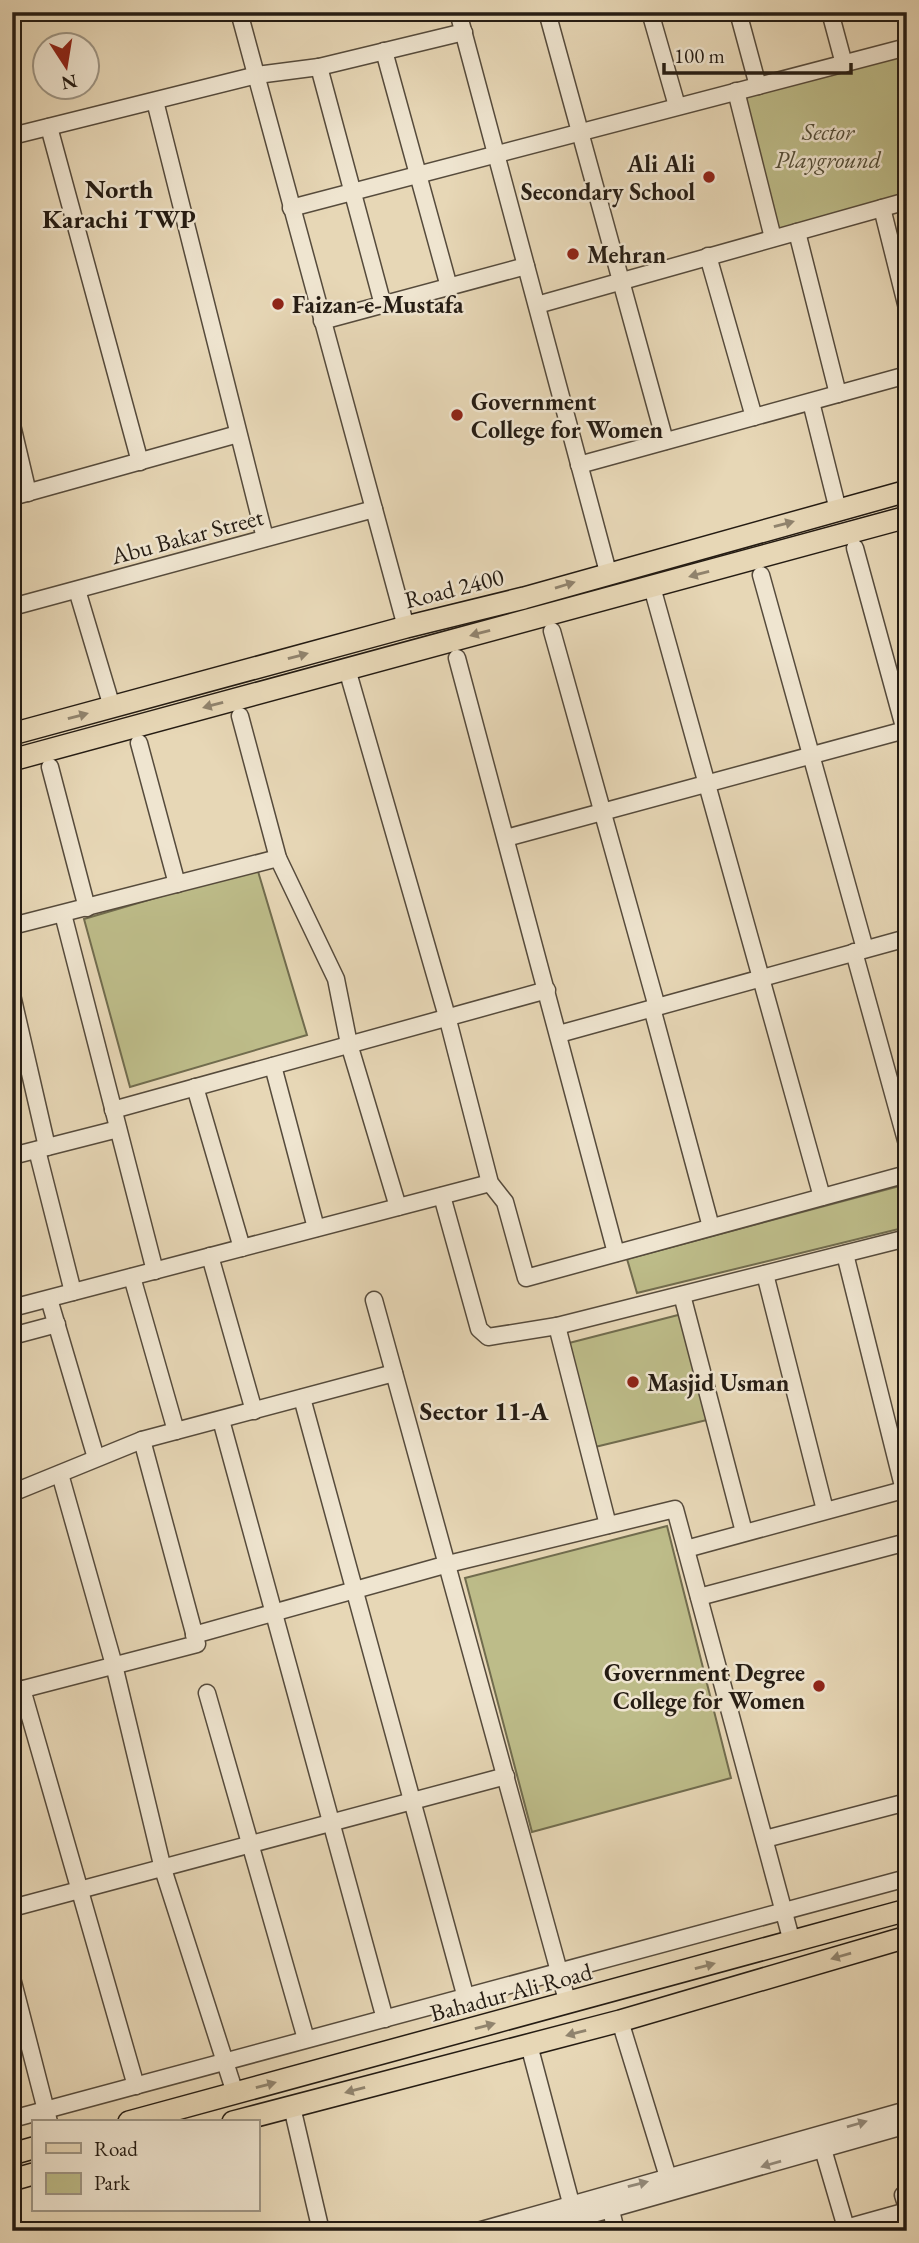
<svg xmlns="http://www.w3.org/2000/svg" width="919" height="2243" font-family="'EB Garamond',serif">
  <style>
    .green { fill: #bdbc89; stroke: #716c4e; stroke-width: 2 }
    .lines { fill: none; stroke-linecap: round; stroke-linejoin: round }
    .minor-casing { stroke: #564b3c; stroke-width: 19 }
    .major-casing { stroke: #251c13; stroke-width: 24 }
    .minor { stroke: #efe5d0; stroke-width: 16 }
    .major { stroke: #e7d7b6; stroke-width: 21 }
    .oneway { fill: #90836d }
    .oneway2 { fill: #948b7b }
    .poi-dot { fill: #8f2418; stroke: #efe5d0; stroke-width: 2.5 }
    .labels { text-anchor: middle; dominant-baseline: central; stroke-width: 5; stroke-linejoin: round; paint-order: stroke }
    .park-label { font-size: 24px; font-style: italic; fill: #534c36; stroke: #efe5d0 }
    .poi-label { font-size: 24px; font-weight: bold; fill: #251c13; stroke: #efe5d0; text-anchor: start }
    .street-label { font-size: 24px; fill: #251c13; stroke: #efe5d0 }
    .neighbourhood-label { font-size: 26px; font-weight: bold; fill: #251c13; stroke: #efe5d0 }
  </style>
  <rect width="100%" height="100%" fill="#e7d7b6"/>
  <filter id="stains"><feTurbulence type="fractalNoise" baseFrequency=".00286" numOctaves="4"/><feColorMatrix values="0 0 0 0 .2 0 0 0 0 .09 0 0 0 0 .02 0 0 0 .5 -.17"/></filter>
  <radialGradient id="worn" r=".72"><stop offset=".6" stop-color="#630" stop-opacity="0"/><stop offset="1" stop-color="#630" stop-opacity=".3"/></radialGradient>
  <!-- green -->
  <g class="green">
    <path d="M907 47V201L773 238 736 91Z"/>
    <path d="M257 868 307 1035 130 1087 84 919Z"/>
    <path d="M907 1184V1227L637 1293 627 1259Z"/>
    <path d="M682 1314 711 1419 595 1447 569 1343Z"/>
    <path d="M667 1526 731 1778 532 1832 465 1578Z"/>
  </g>
  <g class="lines">
    <defs>
      <g id="minor">
        <path d="M239 12 406 627"/>
        <path d="M458 12 608 572"/>
        <path d="M547 12 665 441"/>
        <path d="M650 12 677 106"/>
        <path d="M738 12 758 86"/>
        <path d="M830 12 844 64"/>
        <path d="M384 51 449 287"/>
        <path d="M319 67 383 305"/>
        <path d="M736 91 773 238"/>
        <path d="M155 101 265 538"/>
        <path d="M49 127 140 462"/>
        <path d="M12 136 257 75 319 67 464 32"/>
        <path d="M291 208 907 47"/>
        <path d="M882 208 907 308"/>
        <path d="M797 232 838 394"/>
        <path d="M708 256 754 417"/>
        <path d="M537 305 907 201"/>
        <path d="M322 321 526 266"/>
        <path d="M811 402 838 510"/>
        <path d="M12 425 28 493"/>
        <path d="M579 465 907 375"/>
        <path d="M12 497 238 434"/>
        <path d="M855 548 907 738"/>
        <path d="M761 575 865 949"/>
        <path d="M652 587 822 1197"/>
        <path d="M77 590 112 707"/>
        <path d="M12 607 374 509"/>
        <path d="M552 631 657 1007"/>
        <path d="M457 658 616 1253"/>
        <path d="M347 669 448 1020 490 1183 505 1202 526 1278 907 1174"/>
        <path d="M240 716 278 858 336 979 349 1044 398 1207"/>
        <path d="M139 743 177 884"/>
        <path d="M50 767 87 908"/>
        <path d="M506 838 905 730"/>
        <path d="M63 914 155 1271"/>
        <path d="M12 926 278 858"/>
        <path d="M854 952 907 1144"/>
        <path d="M12 995 47 1147"/>
        <path d="M652 1008 711 1227"/>
        <path d="M559 1034 907 938"/>
        <path d="M273 1066 316 1228"/>
        <path d="M195 1087 242 1248"/>
        <path d="M113 1110 547 990"/>
        <path d="M37 1150 73 1292"/>
        <path d="M12 1156 118 1129"/>
        <path d="M442 1196 479 1329 488 1337 557 1326 907 1238"/>
        <path d="M845 1254 904 1490"/>
        <path d="M210 1256 254 1411"/>
        <path d="M765 1274 825 1510"/>
        <path d="M132 1277 176 1431"/>
        <path d="M682 1295 744 1532"/>
        <path d="M49 1299 96 1458"/>
        <path d="M374 1300 568 2004"/>
        <path d="M12 1308 490 1183"/>
        <path d="M557 1326 608 1525"/>
        <path d="M12 1336 57 1324"/>
        <path d="M302 1398 466 1998"/>
        <path d="M221 1420 385 2019"/>
        <path d="M60 1474 114 1665 163 1869 235 2093"/>
        <path d="M12 1493 142 1440 394 1373"/>
        <path d="M686 1549 907 1489"/>
        <path d="M699 1597 907 1542"/>
        <path d="M194 1635 448 1564 675 1509 792 1942"/>
        <path d="M22 1689 136 2086"/>
        <path d="M12 1692 197 1644 142 1440"/>
        <path d="M207 1693 306 2039"/>
        <path d="M765 1839 907 1802"/>
        <path d="M12 1908 506 1776"/>
        <path d="M12 1978 49 2122"/>
        <path d="M620 2021 668 2177"/>
        <path d="M529 2045 571 2203"/>
        <path d="M292 2107 321 2231"/>
        <path d="M12 2119 907 1878"/>
        <path d="M820 2139 847 2231"/>
        <path d="M907 2193 903 2195 907 2208"/>
        <path d="M608 2198 616 2231"/>
        <path d="M846 2228 907 2211"/>
        <path d="M478 2231 907 2110"/>
        <path d="M533 2231 907 2125"/>
      </g>
      <g id="major">
        <path d="M12 734 406 627 524 598 907 491"/>
        <path d="M12 760 907 517"/>
        <path d="M129 2122 907 1910"/>
        <path d="M233 2122 620 2021 907 1937"/>
        <path d="M12 2154 33 2148"/>
        <path d="M12 2180 33 2174"/>
      </g>
    </defs>
    <!-- minor casing -->
    <use href="#minor" class="minor-casing"/>
    <!-- major casing -->
    <use href="#major" class="major-casing"/>
    <!-- minor -->
    <use href="#minor" class="minor"/>
    <!-- major -->
    <use href="#major" class="major"/>
  </g>
  <!-- one-way arrows -->
  <defs><path id="oneway-solid" d="M-6-.8H1V-3.2L6.5 0L1 3.2V.8H-6Z" transform="scale(1.75)"/></defs>
  <g class="oneway">
    <use href="#oneway-solid" transform="translate(784 524) rotate(-15)"/>
    <use href="#oneway-solid" transform="translate(699 574) rotate(165)"/>
    <use href="#oneway-solid" transform="translate(565 585) rotate(-17)"/>
    <use href="#oneway-solid" transform="translate(480 633) rotate(165)"/>
    <use href="#oneway-solid" transform="translate(298 656) rotate(-15)"/>
    <use href="#oneway-solid" transform="translate(213 705) rotate(165)"/>
    <use href="#oneway-solid" transform="translate(78 716) rotate(-15)"/>
    <use href="#oneway-solid" transform="translate(841 1956) rotate(164)"/>
    <use href="#oneway-solid" transform="translate(705 1966) rotate(-15)"/>
    <use href="#oneway-solid" transform="translate(485 2026) rotate(-15)"/>
    <use href="#oneway-solid" transform="translate(576 2033) rotate(165)"/>
    <use href="#oneway-solid" transform="translate(266 2085) rotate(-15)"/>
    <use href="#oneway-solid" transform="translate(355 2090) rotate(165)"/>
  </g>
  <g class="oneway2">
    <use href="#oneway-solid" transform="translate(857 2124) rotate(-16)"/>
    <use href="#oneway-solid" transform="translate(771 2164) rotate(164)"/>
    <use href="#oneway-solid" transform="translate(638 2184) rotate(-14)"/>
  </g>
  <!-- markers -->
  <g class="poi-dot">
    <circle cx="709" cy="177" r="7"/>
    <circle cx="573" cy="254" r="7"/>
    <circle cx="278" cy="304" r="7"/>
    <circle cx="457" cy="415" r="7"/>
    <circle cx="633" cy="1382" r="7"/>
    <circle cx="819" cy="1686" r="7"/>
  </g>
  <g class="labels">
    <!-- park labels -->
    <g class="park-label">
      <text x="828" y="131">Sector<tspan x="828" dy="28">Playground</tspan></text>
    </g>
    <!-- poi labels -->
    <g class="poi-label">
      <text x="695" y="163" text-anchor="end">Ali Ali<tspan x="695" dy="28">Secondary School</tspan></text>
      <text x="587" y="254">Mehran</text>
      <text x="292" y="304">Faizan-e-Mustafa</text>
      <text x="471" y="401">Government<tspan x="471" dy="28">College for Women</tspan></text>
      <text x="647" y="1382">Masjid Usman</text>
      <text x="805" y="1672" text-anchor="end">Government Degree<tspan x="805" dy="28">College for Women</tspan></text>
    </g>
    <!-- street labels -->
    <g class="street-label">
      <text transform="translate(187 536) rotate(-15)">Abu Bakar Street</text>
      <text transform="translate(454 588) rotate(-14)">Road 2400</text>
      <text transform="translate(511 1992) rotate(-15)">Bahadur Ali Road</text>
    </g>
    <!-- neighbourhood labels -->
    <g class="neighbourhood-label">
      <text x="119" y="189">North<tspan x="119" dy="30">Karachi TWP</tspan></text>
      <text x="484" y="1411">Sector 11-A</text>
    </g>
  </g>
  <!-- margin -->
  <rect width="919" height="2243" fill="none" stroke="#e7d7b6" stroke-width="42"/>
  <rect x="14" y="14" width="891" height="2215" fill="none" stroke="#251c13" stroke-width="3.5"/>
  <rect x="21" y="21" width="877" height="2201" fill="none" stroke="#251c13" stroke-width="2"/>
  <!-- legend -->
  <rect x="32" y="2120" width="228" height="91" fill="#efe5d0" stroke="#9e9584" stroke-width="2"/>
  <rect x="46" y="2143" width="35" height="10" fill="#e7d7b6" stroke="#9e9584" stroke-width="2"/>
  <text x="94" y="2156" font-size="21" fill="#251c13">Road</text>
  <rect x="46" y="2173" width="35" height="21" fill="#bdbc89" stroke="#9e9584" stroke-width="2"/>
  <text x="94" y="2190" font-size="21" fill="#251c13">Park</text>
  <!-- north arrow -->
  <g transform="translate(66 66) rotate(168)"><circle r="33" fill="#efe5d0" stroke="#9e9584" stroke-width="2"/>
  <path d="M0-5L12 26L0 18L-12 26Z" fill="#8f2418"/>
  <text y="-10" font-size="19" font-weight="bold" text-anchor="middle" fill="#251c13">N</text>
  </g>
  <!-- scale -->
  <path d="M664 63v10h187v-10" fill="none" stroke="#251c13" stroke-width="3.5"/>
  <text x="674" y="63" font-size="21" fill="#251c13" stroke="#efe5d0" stroke-width="5" paint-order="stroke">100 m</text>
  <rect width="100%" height="100%" filter="url(#stains)"/>
  <rect width="100%" height="100%" fill="url(#worn)"/>
</svg>
